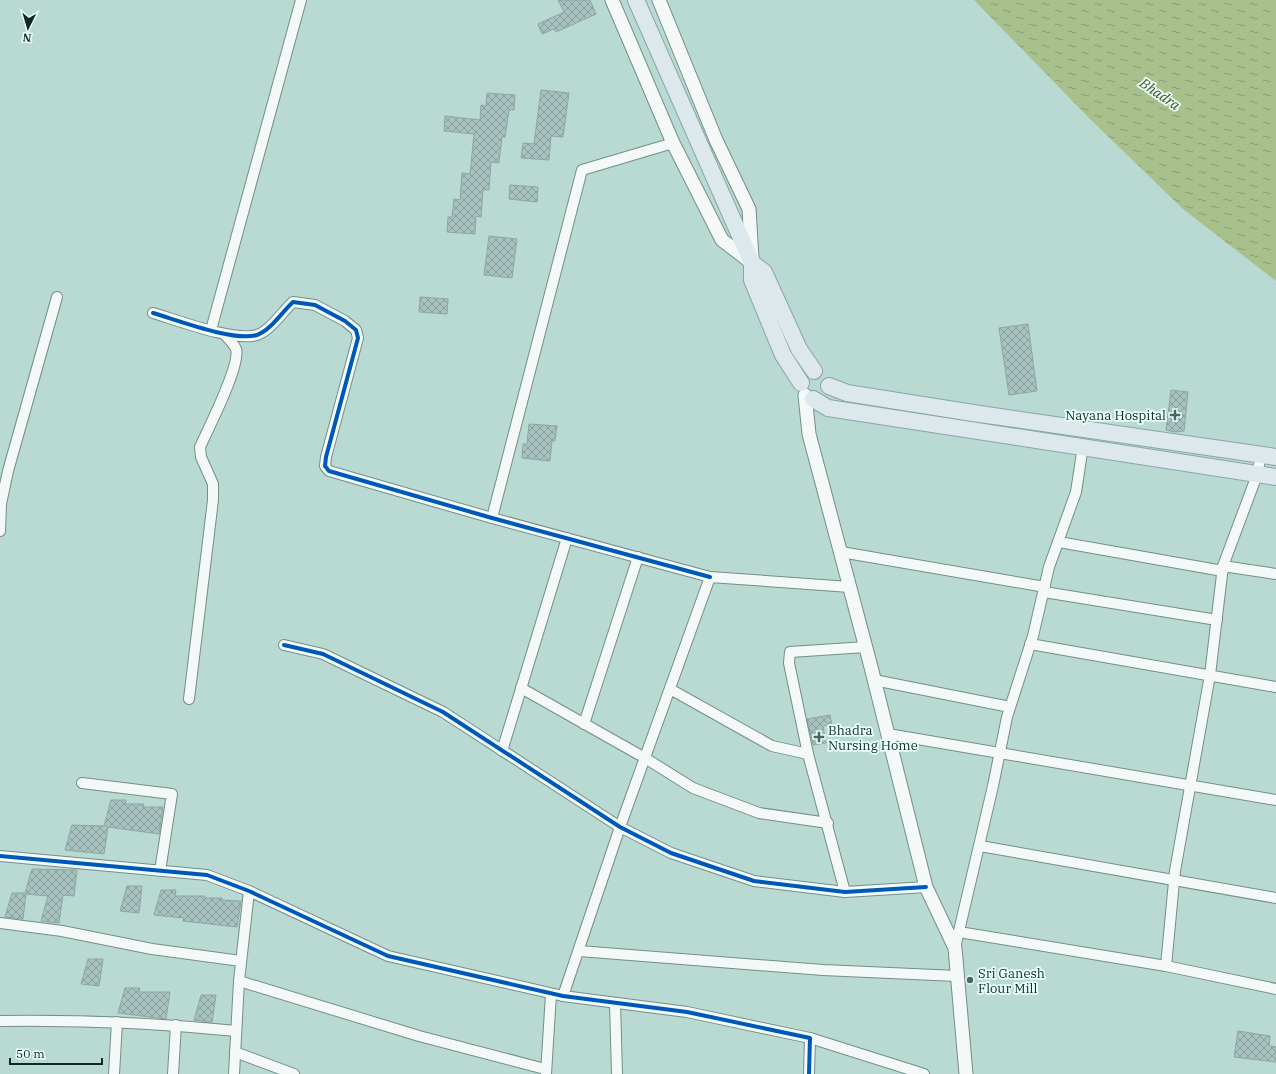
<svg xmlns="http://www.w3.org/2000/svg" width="1276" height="1074" font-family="'IBM Plex Serif',serif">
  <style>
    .water { fill: url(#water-ripples) }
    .building { fill: url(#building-cross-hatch); stroke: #8da6a5 }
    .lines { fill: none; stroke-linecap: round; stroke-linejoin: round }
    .minor-casing { stroke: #748e89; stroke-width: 12 }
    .tertiary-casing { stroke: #748e89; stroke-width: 15 }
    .primary-casing { stroke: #88a5aa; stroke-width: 18 }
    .minor { stroke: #f4f9f8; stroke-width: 10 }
    .tertiary { stroke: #f4f9f8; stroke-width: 13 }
    .primary { stroke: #dce8ec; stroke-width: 16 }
    .cycleway-casing { stroke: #e8fffa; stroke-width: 6 }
    .cycleway { stroke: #0057b8; stroke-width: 4 }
    .poi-dot { fill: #4c6661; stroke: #e8fffa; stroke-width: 1.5 }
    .labels { text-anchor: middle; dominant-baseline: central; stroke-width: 3.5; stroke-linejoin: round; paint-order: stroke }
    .poi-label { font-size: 13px; fill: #112824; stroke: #e8fffa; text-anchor: start }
    .water-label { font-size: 14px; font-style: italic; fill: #44511c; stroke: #e8fffa }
  </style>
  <defs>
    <pattern id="water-ripples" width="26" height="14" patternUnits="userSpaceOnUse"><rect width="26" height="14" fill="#a8c08c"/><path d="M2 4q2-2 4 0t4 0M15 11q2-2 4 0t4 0" fill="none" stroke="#879c72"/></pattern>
    <pattern id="building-cross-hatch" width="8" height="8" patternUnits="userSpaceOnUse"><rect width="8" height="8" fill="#a8c2c0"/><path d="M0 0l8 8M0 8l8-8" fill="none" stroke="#879e9c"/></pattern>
  </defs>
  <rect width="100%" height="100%" fill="#b9d9d3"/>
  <!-- water -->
  <path class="water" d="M974 0H1276V281L1183 209 1089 118Z"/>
  <!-- building -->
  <g class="building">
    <path d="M558 0H590L596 14 556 32 554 29 542 34 538 24 564 12Z"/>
    <path d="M541 90 569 93 563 137 551 136 549 160 521 158 523 143 534 144Z"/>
    <path d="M487 93 515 95 514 110H509L505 137H502L499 163 491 162 489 190H483L481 217 476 216 475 234 447 232 448 217H452L454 199 460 200 462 173 470 174 474 134 444 131 445 116 480 120 481 105 486 106Z"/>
    <path d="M510 185 538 187 537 202 509 199Z"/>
    <path d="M489 236 517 239 512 278 484 275Z"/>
    <path d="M420 297 448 299 447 314 419 312Z"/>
    <path d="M1028 324 1037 391 1009 395 999 328Z"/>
    <path d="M1171 390 1188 392 1184 431 1175 432 1166 430Z"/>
    <path d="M529 424 557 426 555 441H552L550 461 522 458 523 444H527Z"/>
    <path d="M830 715 832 725 823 726 826 743 813 745 807 719Z"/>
    <path d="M111 800H126L125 804H144L143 807H163L159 834 108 827 104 854 65 850 72 825 104 826Z"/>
    <path d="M32 869 77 870 74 896 63 895 59 923 41 921 48 896 26 894 23 919 5 917 12 893H25Z"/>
    <path d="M127 886H142L139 913 120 911Z"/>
    <path d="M161 890H176L175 896H205V898H222V900L241 901 237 927 183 921 184 918 154 915Z"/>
    <path d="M88 959H103L99 986 81 984Z"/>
    <path d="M125 988H140L139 992H170L166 1019 118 1013Z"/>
    <path d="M201 995H216L212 1022 194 1020Z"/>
    <path d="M1238 1031 1270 1036 1269 1046 1276 1047V1062L1234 1057Z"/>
  </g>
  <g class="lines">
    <defs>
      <g id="minor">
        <path d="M153 313C177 320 234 342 257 335 271 330 282 312 293 302L315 305 345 321 356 330 358 338 326 457 325 466 329 471 492 518 710 577"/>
        <path d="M211 330 301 0"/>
        <path d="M492 518 582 170 673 143"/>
        <path d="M0 531 1 504 8 471 57 297"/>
        <path d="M1059 542 1223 571"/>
        <path d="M841 552 1045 587"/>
        <path d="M1223 566 1276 574"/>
        <path d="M1044 592 1217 620"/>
        <path d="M1030 644 1276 687"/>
        <path d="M284 645 323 654 443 712 620 827 671 853 754 881 845 892 926 887"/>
        <path d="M874 680 1010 707"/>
        <path d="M521 688 645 758 693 788 759 813 828 823"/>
        <path d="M670 689 772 746 808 754"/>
        <path d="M189 699 213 500V484L201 457 200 447C208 429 241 365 236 349 234 344 228 338 224 334"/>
        <path d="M584 724 638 557"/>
        <path d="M888 734 1276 800"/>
        <path d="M502 751 567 538"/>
        <path d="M82 783 172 794 160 871"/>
        <path d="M980 846 1276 898"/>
        <path d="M0 856 207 875 249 891 388 956 563 996 687 1012 810 1038 809 1074"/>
        <path d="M845 892 808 754 789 663 790 652 866 647"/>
        <path d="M0 923 62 931 152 949 241 961"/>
        <path d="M959 932 1166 966 1276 989"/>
        <path d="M955 948 993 786 1007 717 1033 636 1049 567 1076 492 1083 446"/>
        <path d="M579 951 823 970 957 976"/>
        <path d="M1166 966 1175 871 1210 675 1223 566 1257 475 1261 454"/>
        <path d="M239 981 419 1036 545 1069"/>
        <path d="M563 996 620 827 710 577 850 587"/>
        <path d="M615 1003 617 1074"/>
        <path d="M0 1021C79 1020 158 1023 236 1031"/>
        <path d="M810 1038 924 1074"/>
        <path d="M235 1052 294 1074"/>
        <path d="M114 1074 117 1022"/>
        <path d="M173 1074 176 1025"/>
        <path d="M234 1074 239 981 249 891"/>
        <path d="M546 1074 551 994"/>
      </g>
      <g id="tertiary">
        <path d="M612 0 673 143 722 240 752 263"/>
        <path d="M659 0 716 140 749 209 752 258"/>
        <path d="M805 395 809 434 871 667 926 887 955 948 966 1074"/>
      </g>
      <g id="primary">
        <path d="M636 0 752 263V280L783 355 801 383"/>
        <path d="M752 263 764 272 799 349 814 371"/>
        <path d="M829 386 847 393 973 413 1276 457"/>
        <path d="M813 399 828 408 1276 477"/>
      </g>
    </defs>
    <!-- minor casing -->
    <use href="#minor" class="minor-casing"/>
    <!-- tertiary casing -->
    <use href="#tertiary" class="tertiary-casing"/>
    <!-- primary casing -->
    <use href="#primary" class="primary-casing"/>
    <!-- minor -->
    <use href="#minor" class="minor"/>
    <!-- tertiary -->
    <use href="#tertiary" class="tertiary"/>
    <!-- primary -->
    <use href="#primary" class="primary"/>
    <defs>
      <g id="cycleway">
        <path d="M153 313C177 320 234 342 257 335 271 330 282 312 293 302L315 305 345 321 356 330 358 338 326 457 325 466 329 471 492 518 710 577"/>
        <path d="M284 645 323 654 443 712 620 827 671 853 754 881 845 892 926 887"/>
        <path d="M0 856 207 875 249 891 388 956 563 996 687 1012 810 1038 809 1074"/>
      </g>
    </defs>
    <!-- cycleway casing -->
    <use href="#cycleway" class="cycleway-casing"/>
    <!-- cycleway -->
    <use href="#cycleway" class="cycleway"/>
  </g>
  <!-- markers -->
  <g class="poi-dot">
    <path d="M1173 409h4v4h4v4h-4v4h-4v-4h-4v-4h4z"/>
    <path d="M817 731h4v4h4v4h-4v4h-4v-4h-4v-4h4z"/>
    <circle cx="970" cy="980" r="4"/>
  </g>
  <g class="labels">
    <!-- poi labels -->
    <g class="poi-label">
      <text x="1166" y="415" text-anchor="end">Nayana Hospital</text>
      <text x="828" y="730">Bhadra<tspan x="828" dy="15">Nursing Home</tspan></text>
      <text x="978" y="973">Sri Ganesh<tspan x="978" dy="15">Flour Mill</tspan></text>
    </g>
    <!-- water labels -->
    <g class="water-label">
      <text transform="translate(1160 94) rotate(34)">Bhadra</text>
    </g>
  </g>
  <!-- north arrow -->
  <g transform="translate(28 28) rotate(185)" stroke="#e8fffa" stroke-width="3" paint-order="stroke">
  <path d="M0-3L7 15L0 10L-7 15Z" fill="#112824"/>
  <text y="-6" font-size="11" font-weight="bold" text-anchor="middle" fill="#112824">N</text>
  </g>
  <!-- scale -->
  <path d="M10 1058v6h92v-6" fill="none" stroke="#112824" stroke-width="2"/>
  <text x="16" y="1058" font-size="12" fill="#112824" stroke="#e8fffa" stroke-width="3" paint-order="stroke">50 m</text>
</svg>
